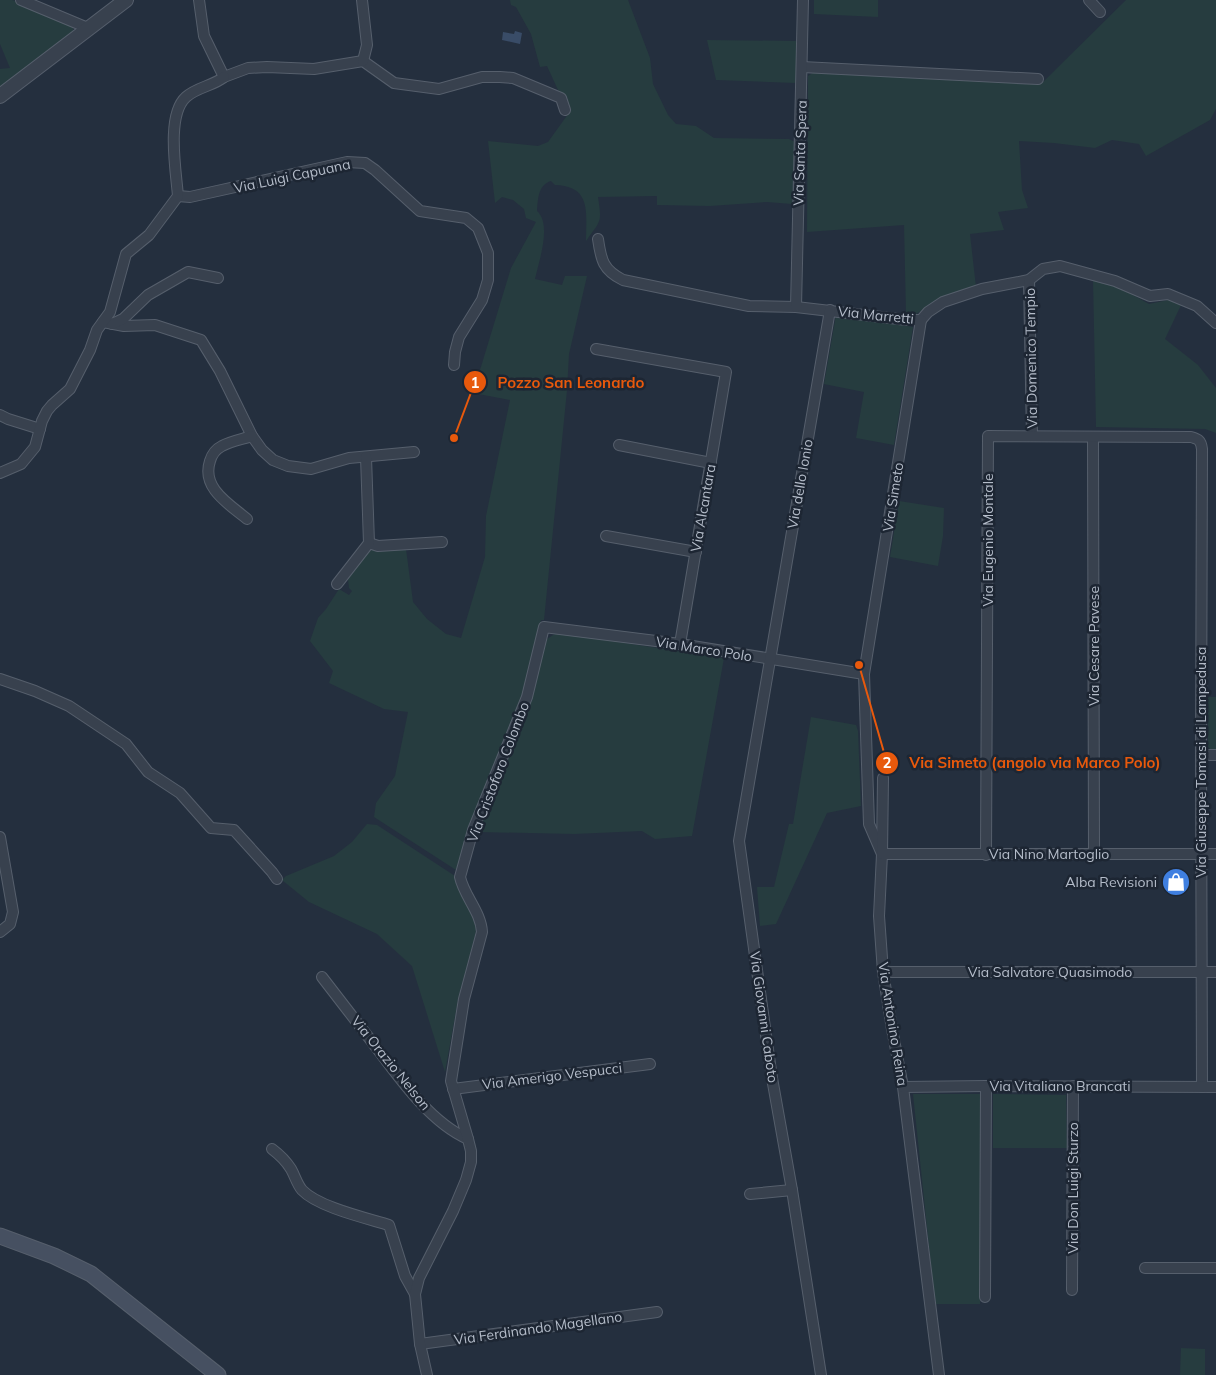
<svg xmlns="http://www.w3.org/2000/svg" width="1216" height="1375" font-family="Mulish,sans-serif">
  <style>
    .green { fill: #263c3f }
    .water { fill: #394c67 }
    .lines { fill: none; stroke-linecap: round; stroke-linejoin: round }
    .minor-casing { stroke: #565f6c; stroke-width: 12 }
    .tertiary-casing { stroke: #565f6c; stroke-width: 16 }
    .secondary-casing { stroke: #565f6c; stroke-width: 17 }
    .minor { stroke: #38414e; stroke-width: 10 }
    .tertiary { stroke: #38414e; stroke-width: 14 }
    .secondary { stroke: #465061; stroke-width: 15 }
    .labels { text-anchor: middle; dominant-baseline: central; stroke-width: 5; stroke-linejoin: round; paint-order: stroke }
    .street-label { font-size: 14px; fill: #b4bcc9; stroke: #1d2633 }
    .poi-label { font-size: 14px; fill: #b4bcc9; stroke: #1d2633; text-anchor: end }
    .leader { fill: none; stroke: #e8590c; stroke-width: 2 }
    .callout-dot { fill: #e8590c; stroke: #1d2633; stroke-width: 2 }
    .mark-label { font-size: 15px; text-anchor: middle; font-weight: bold; fill: #fff }
    .callout-label { font-size: 15px; text-anchor: middle; font-weight: bold; fill: #e8590c; stroke: #1d2633; stroke-width: 5; stroke-linejoin: round; paint-order: stroke }
  </style>
  <rect width="100%" height="100%" fill="#242f3e"/>
  <!-- green -->
  <g class="green">
    <path d="M0 0C4 0 8 0 12 0 25 4 64 18 73 28V32L0 87V69L10 68 0 44Z"/>
    <path d="M510 0H628L650 58 653 84 668 115 676 124 696 126 714 138 789 139 795 142 792 204 767 202 710 206 657 205V196L598 197C602 223 601 220 586 241 586 213 592 186 555 185L551 181C538 185 538 199 537 211 552 224 539 261 535 279L562 285 565 276H587L569 354 567 390 544 620H541L523 698 470 827 456 870 374 817 376 803 395 776 408 712 384 709 329 683 333 671 310 641 318 618 326 609 339 589 349 595 352 591 349 588 348 579 369 551 374 549H406L413 602 427 619 446 634 461 638 485 557 486 516 510 400 473 393 511 268 536 222 526 218 524 209 513 200 502 197 495 203 488 141 538 146 548 142 571 110 567 97 558 90 547 66 540 67 531 34 516 7 511 5Z"/>
    <path d="M814 0H878V17L814 14Z"/>
    <path d="M1126 0H1216V109L1210 120 1146 156 1139 144 1112 140 1095 148 1054 143 1019 141 1022 190 1028 208 998 212 1004 230 970 234 976 287 933 303 916 314 906 313 904 225 807 232 808 76 814 72 1042 83Z"/>
    <path d="M707 40 796 41V83L716 80Z"/>
    <path d="M1093 279 1115 285 1149 304 1168 300 1182 303 1165 339 1198 365 1216 388V433L1205 429 1096 427Z"/>
    <path d="M836 315 913 327 894 445 856 438 864 392 824 384Z"/>
    <path d="M899 501 944 508 943 536 938 566 890 557Z"/>
    <path d="M558 633 724 658 692 836 655 839 642 831 574 834 479 832 533 693 543 648 547 639 553 635Z"/>
    <path d="M1208 697H1216V749H1210L1208 747Z"/>
    <path d="M811 717 856 725 858 731 861 806 827 813 776 924 760 926 757 887H774L789 824H793Z"/>
    <path d="M367 824 377 825 455 876 457 884 477 924 475 936 458 1000 445 1072 412 966 377 934 309 902 282 880 286 876 334 856 352 842Z"/>
    <path d="M913 1094H980V1304H935Z"/>
    <path d="M993 1094 1066 1095 1067 1148H993Z"/>
    <path d="M1181 1348 1205 1349V1375H1180Z"/>
  </g>
  <!-- water -->
  <path class="water" d="M515 31 522 33 520 44 502 40 503 32 514 34Z"/>
  <g class="lines">
    <defs>
      <g id="minor">
        <path d="M21 0 88 28"/>
        <path d="M199 0 204 36 224 77 248 68 267 67 314 69 363 61 394 83 439 89 482 77H500L513 78 561 98 565 110"/>
        <path d="M362 0 367 45 363 61"/>
        <path d="M1089 0 1100 12"/>
        <path d="M802 67 1038 79"/>
        <path d="M178 196 190 197 347 162 365 163 375 170 420 211 466 218 478 228 488 253V280L482 300 459 337 455 352 454 365"/>
        <path d="M598 239C601 260 603 270 623 280L749 306 796 307 907 320H921L928 312 943 302 982 289 1029 280 1043 269 1060 266 1115 281 1150 296 1168 294 1197 306 1216 323"/>
        <path d="M1029 280 1032 436"/>
        <path d="M796 307 803 0"/>
        <path d="M921 320 864 674 869 824 882 854 879 916 883 972 892 1029 903 1087 939 1375"/>
        <path d="M103 322 124 326 155 325 201 340 220 371 252 436 262 450 273 460 288 466 311 469 349 458 414 452"/>
        <path d="M112 324 123 319 148 295 188 272 218 278"/>
        <path d="M596 349 726 372 680 644"/>
        <path d="M0 415 8 419 40 429"/>
        <path d="M1093 437 1094 854"/>
        <path d="M619 445 711 463"/>
        <path d="M0 473 21 464 35 447 42 421 47 411 52 405 70 389 90 350 97 330 110 312 126 254 149 235 178 196C176 171 166 115 186 97 197 87 213 86 224 77"/>
        <path d="M247 519C229 504 201 488 210 461 212 454 216 449 222 446 231 441 243 439 252 436"/>
        <path d="M606 536 696 552"/>
        <path d="M369 543 378 546 442 542"/>
        <path d="M337 584 369 543 366 457"/>
        <path d="M0 679 35 691 69 706 126 744 148 772 180 793 211 828 234 830 272 872 277 879"/>
        <path d="M1201 755H1216"/>
        <path d="M883 778 882 854H1216"/>
        <path d="M0 837 13 912 10 924 0 932"/>
        <path d="M986 855 988 436 1191 437C1198 439 1201 440 1202 449L1201 755 1202 1087"/>
        <path d="M883 972H1216"/>
        <path d="M322 977C340 1000 358 1024 376 1047 400 1079 431 1123 468 1139"/>
        <path d="M903 1087 986 1086 1216 1087"/>
        <path d="M453 1089 650 1064"/>
        <path d="M272 1149C280 1155 286 1161 291 1169 295 1176 297 1184 302 1190 318 1207 366 1218 389 1225L405 1276 415 1294"/>
        <path d="M750 1194 792 1190"/>
        <path d="M1145 1268H1216"/>
        <path d="M1072 1290 1073 1086"/>
        <path d="M985 1297 986 1086"/>
        <path d="M420 1344 657 1312"/>
        <path d="M427 1375 420 1344 415 1294 419 1278 453 1211 466 1180 471 1162V1151L468 1139 451 1081 464 999 482 932C481 912 464 896 460 877L473 830 527 697 544 627 680 644 864 674"/>
        <path d="M821 1375 792 1190 772 1078 739 841 830 310"/>
      </g>
      <path id="tertiary" d="M0 96 126 0"/>
      <path id="secondary" d="M0 1236 54 1256 91 1274 218 1375"/>
    </defs>
    <!-- minor casing -->
    <use href="#minor" class="minor-casing"/>
    <!-- tertiary casing -->
    <use href="#tertiary" class="tertiary-casing"/>
    <!-- secondary casing -->
    <use href="#secondary" class="secondary-casing"/>
    <!-- minor -->
    <use href="#minor" class="minor"/>
    <!-- tertiary -->
    <use href="#tertiary" class="tertiary"/>
    <!-- secondary -->
    <use href="#secondary" class="secondary"/>
  </g>
  <!-- icons -->
  <defs>
    <symbol id="shop-disc" viewBox="-11 -11 22 22"><circle r="9.5" fill="#3f7fe0" stroke="#1d2633"/><path d="M-5-2.5h2.3a2.7 3.5 0 0 1 5.4 0H5L5.5 6h-11ZM-1.5-2.5h3a1.5 2.3 0 0 0-3 0Z" fill="#fff"/></symbol>
  </defs>
  <g fill-rule="evenodd">
    <use href="#shop-disc" x="1160" y="866" width="32" height="32"/>
  </g>
  <g class="labels">
    <!-- street labels -->
    <g class="street-label">
      <text transform="translate(800 153) rotate(-88)">Via Santa Spera</text>
      <text transform="translate(292 176) rotate(-12)">Via Luigi Capuana</text>
      <text transform="translate(876 315) rotate(6)">Via Marretti</text>
      <text transform="translate(1031 358) rotate(-91)">Via Domenico Tempio</text>
      <text transform="translate(800 484) rotate(-80)">Via dello Ionio</text>
      <text transform="translate(893 497) rotate(-81)">Via Simeto</text>
      <text transform="translate(703 508) rotate(-80)">Via Alcantara</text>
      <text transform="translate(988 540) rotate(-90)">Via Eugenio Montale</text>
      <text transform="translate(1094 646) rotate(-90)">Via Cesare Pavese</text>
      <text transform="translate(704 649) rotate(9)">Via Marco Polo</text>
      <text transform="translate(1201 762) rotate(-90)">Via Giuseppe Tomasi di Lampedusa</text>
      <text transform="translate(498 772) rotate(-69)">Via Cristoforo Colombo</text>
      <text x="1049" y="854">Via Nino Martoglio</text>
      <text x="1050" y="972">Via Salvatore Quasimodo</text>
      <text transform="translate(764 1017) rotate(82)">Via Giovanni Caboto</text>
      <text transform="translate(893 1024) rotate(81)">Via Antonino Reina</text>
      <text transform="translate(391 1063) rotate(51)">Via Orazio Nelson</text>
      <text transform="translate(552 1076) rotate(-7)">Via Amerigo Vespucci</text>
      <text x="1060" y="1086">Via Vitaliano Brancati</text>
      <text transform="translate(1073 1188) rotate(-90)">Via Don Luigi Sturzo</text>
      <text transform="translate(538 1328) rotate(-8)">Via Ferdinando Magellano</text>
    </g>
    <!-- poi labels -->
    <g class="poi-label">
      <text x="1157" y="882">Alba Revisioni</text>
    </g>
  </g>
  <!-- callouts -->
  <path class="leader" d="M454 438L475 382M859 665L887 763"/>
  <g class="callout-dot">
    <circle cx="454" cy="438" r="5"/>
    <circle cx="859" cy="665" r="5"/>
    <circle cx="475" cy="382" r="12"/>
    <circle cx="887" cy="763" r="12"/>
  </g>
  <g class="mark-label">
    <text x="475" y="388">1</text>
    <text x="887" y="768">2</text>
  </g>
  <g class="callout-label">
    <text x="571" y="388">Pozzo San Leonardo</text>
    <text x="1035" y="768">Via Simeto (angolo via Marco Polo)</text>
  </g>
</svg>
